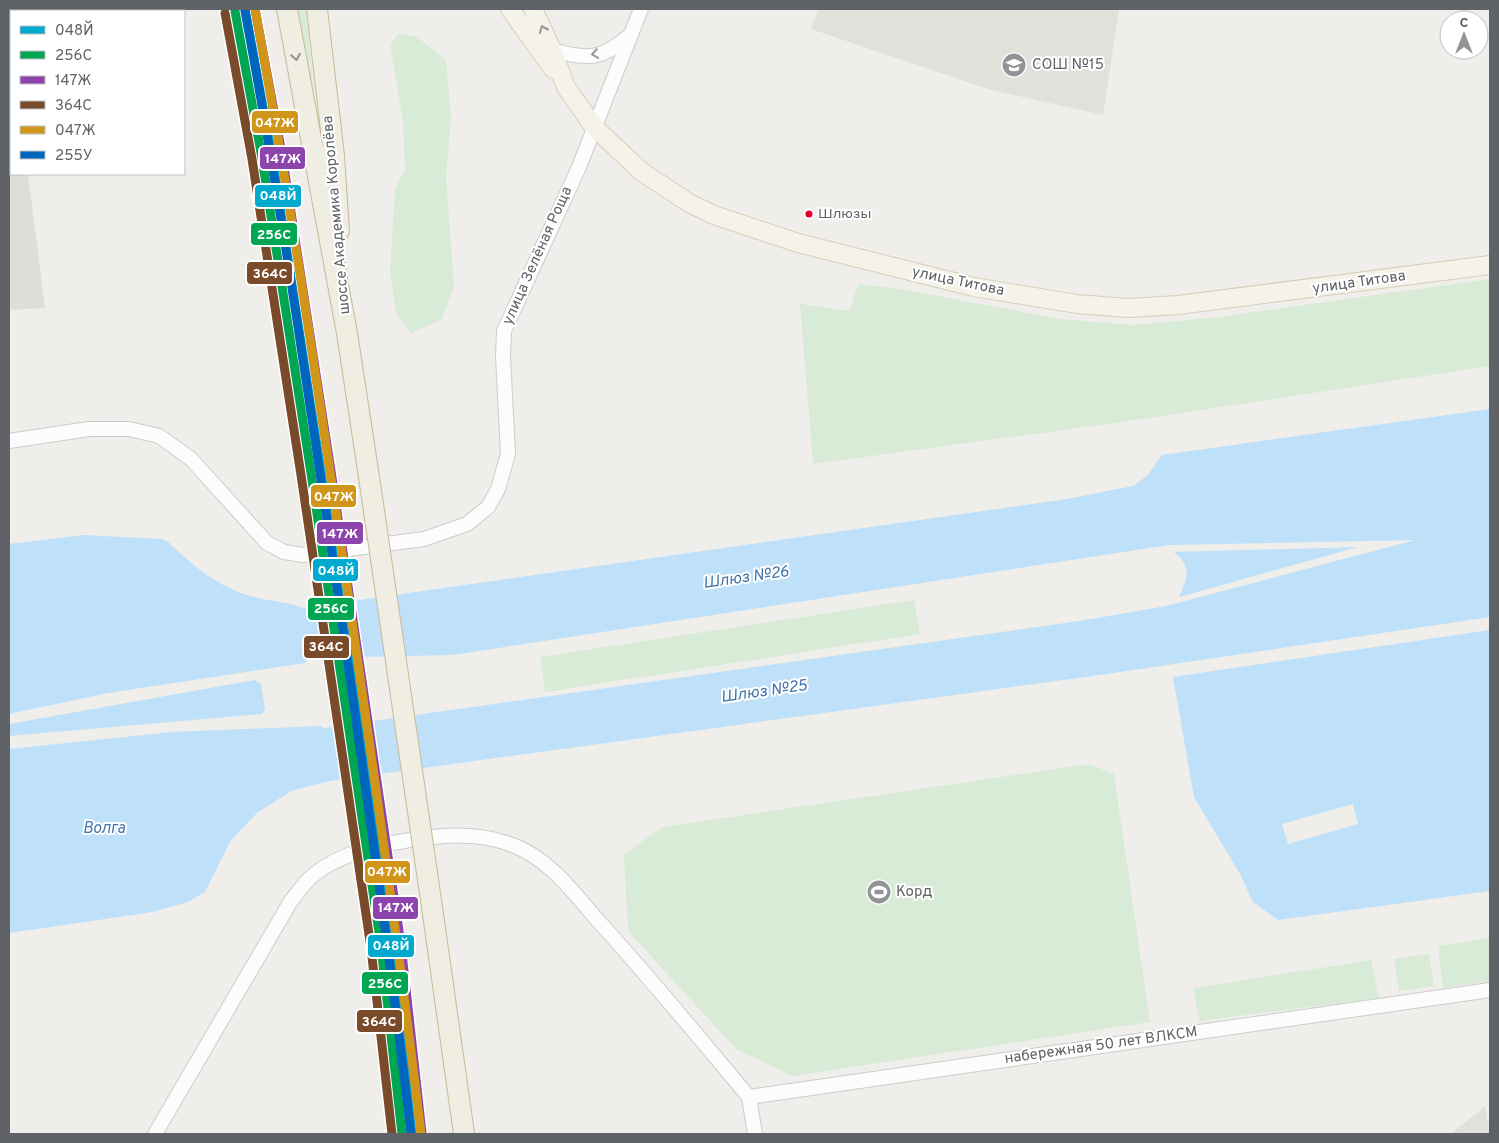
<svg xmlns="http://www.w3.org/2000/svg" width="1499" height="1143" font-family="Overpass,sans-serif">
  <style>
    .industrial { fill: #dfddda }
    .education { fill: #e2e0da }
    .green { fill: #d8ebd6 }
    .water { fill: #bfe0f9 }
    .pier { fill: #efeeea }
    .lines { fill: none; stroke-linecap: round; stroke-linejoin: round }
    .minor-casing { stroke: #cbcccc; stroke-width: 16 }
    .major-casing { stroke: #d7ceb8; stroke-width: 20 }
    .highway-casing { stroke: #c8b996; stroke-width: 22 }
    .minor { stroke: #fdfcfc; stroke-width: 14 }
    .major { stroke: #f4f2e9; stroke-width: 18 }
    .highway { stroke: #f0ede3; stroke-width: 20 }
    .highway-bridge-casing { stroke: #c8b996; stroke-width: 22; stroke-linecap: butt }
    .highway-bridge { stroke: #f0ede3; stroke-width: 20 }
    .rail-1-casing { stroke: #fff; stroke-width: 12 }
    .rail-2-casing { stroke: #fff; stroke-width: 12 }
    .rail-3-casing { stroke: #fff; stroke-width: 12 }
    .rail-4-casing { stroke: #fff; stroke-width: 12 }
    .rail-5-casing { stroke: #fff; stroke-width: 12 }
    .rail-6-casing { stroke: #fff; stroke-width: 12 }
    .rail-1 { stroke: #00a9ce; stroke-width: 9 }
    .rail-2 { stroke: #00a651; stroke-width: 9 }
    .rail-3 { stroke: #8e44ad; stroke-width: 9 }
    .rail-4 { stroke: #7a4b2a; stroke-width: 9 }
    .rail-5 { stroke: #d1951a; stroke-width: 9 }
    .rail-6 { stroke: #0065bd; stroke-width: 9 }
    .oneway { stroke: #939595 }
    .oneway2 { stroke: #96999c }
    .oneway3 { stroke: #929393 }
    .bus-dot { fill: #e4002b; stroke: #fff; stroke-width: 2 }
    .labels { text-anchor: middle; dominant-baseline: central; stroke-width: 4; stroke-linejoin: round; paint-order: stroke }
    .bus-label { font-size: 14px; fill: #5f6368; stroke: #fff; text-anchor: start }
    .poi-label { font-size: 15px; fill: #5f6368; stroke: #fff; text-anchor: start }
    .street-label { font-size: 15px; fill: #5f6368; stroke: #fff }
    .water-label { font-size: 16px; font-style: italic; fill: #4174aa; stroke: #fff }
    .line-badge { stroke: #fff; stroke-width: 2 }
    .badge-label { font-size: 14px; text-anchor: middle; font-weight: bold; fill: #fff }
  </style>
  <rect width="100%" height="100%" fill="#efeeea"/>
  <!-- industrial -->
  <path class="industrial" d="M9 15 11 35V174H28L45 308 9 310Z"/>
  <!-- education -->
  <g class="education">
    <path d="M819 9H1119L1103 115 991 90 811 29Z"/>
    <path d="M1485 1106 1490 1134H1451Z"/>
  </g>
  <!-- green -->
  <g class="green">
    <path d="M296 9H306L319 146Z"/>
    <path d="M400 33 417 37 446 60 451 117 446 178 454 285 442 319 411 333 396 313 390 272 395 189 405 170 403 121 390 44Z"/>
    <path d="M1490 279V366L1129 421 813 464 800 304 850 311 858 284 902 289 1059 319 1134 325 1219 317Z"/>
    <path d="M914 600 920 634 545 692 540 657Z"/>
    <path d="M1089 764 1114 774 1150 1022 792 1076 736 1049 628 931 624 854 663 827Z"/>
    <path d="M1490 938V981L1443 988 1438 946Z"/>
    <path d="M1429 954 1434 986 1399 991 1394 959Z"/>
    <path d="M1371 960 1379 998 1200 1021 1193 988Z"/>
  </g>
  <!-- water -->
  <g class="water">
    <path d="M1490 409V617L1093 676 329 781 291 791 257 813 231 840 205 892 188 902 153 912 9 933V749L172 732 320 726 324 728 1086 620 1166 606 1415 540 1169 545 453 655 309 658 305 663 108 693 9 714V544L83 535 162 539 168 542C198 570 221 590 262 599 276 602 289 602 303 608L1067 499 1133 486 1147 476 1162 455Z"/>
    <path d="M1358 547 1179 597C1188 577 1192 567 1174 552Z"/>
    <path d="M1490 630V891L1278 920 1253 902 1240 874 1194 797 1173 677Z"/>
    <path d="M255 680 261 684 265 709 262 714 9 736V724Z"/>
  </g>
  <!-- pier -->
  <path class="pier" d="M1353 804 1358 824 1288 844 1282 824Z"/>
  <g class="lines">
    <defs>
      <g id="minor">
        <path d="M552 50C587 60 602 60 630 35"/>
        <path d="M9 441 89 429H129L159 436 191 459 267 543 284 552 303 555 424 539 467 524 488 507 498 489 508 454 503 356 504 331 579 167 641 9"/>
        <path d="M155 1134 291 901C298 892 306 880 316 873 341 854 373 846 404 841 443 835 478 831 515 846 552 861 576 896 601 924 652 980 700 1039 749 1097"/>
        <path d="M755 1134 749 1097 1490 990"/>
      </g>
      <g id="major">
        <path d="M510 9 553 69"/>
        <path d="M533 9 552 50 566 87 594 127 642 172 689 203 714 215 798 243 974 287 1077 304 1128 308 1178 305 1490 265"/>
      </g>
      <g id="highway">
        <path d="M287 9 347 333 369 477"/>
        <path d="M317 9 334 156 339 231"/>
        <path d="M432 907 464 1134"/>
      </g>
    </defs>
    <!-- minor casing -->
    <use href="#minor" class="minor-casing"/>
    <!-- major casing -->
    <use href="#major" class="major-casing"/>
    <!-- highway casing -->
    <use href="#highway" class="highway-casing"/>
    <!-- minor -->
    <use href="#minor" class="minor"/>
    <!-- major -->
    <use href="#major" class="major"/>
    <!-- highway -->
    <use href="#highway" class="highway"/>
    <defs>
      <path id="highway-bridge" d="M369 477 432 907"/>
    </defs>
    <!-- highway-bridge casing -->
    <use href="#highway-bridge" class="highway-bridge-casing"/>
    <!-- highway-bridge -->
    <use href="#highway-bridge" class="highway-bridge"/>
    <defs>
      <path id="rail-1" d="M245 9 272 156 321 472 391 945 412 1134"/>
      <path id="rail-2" d="M235 11 262 158 311 473 381 946 402 1134"/>
      <path id="rail-3" d="M255 9 282 154 331 471 401 944 422 1133"/>
      <path id="rail-4" d="M225 13 252 159 301 475 371 948 392 1134"/>
      <path id="rail-5" d="M255 9C290 196 317 385 345 573 372 760 399 947 421 1134"/>
      <path id="rail-6" d="M245 11C280 198 307 386 335 574 362 761 389 947 411 1134"/>
    </defs>
    <!-- rail-1 casing -->
    <use href="#rail-1" class="rail-1-casing"/>
    <!-- rail-2 casing -->
    <use href="#rail-2" class="rail-2-casing"/>
    <!-- rail-3 casing -->
    <use href="#rail-3" class="rail-3-casing"/>
    <!-- rail-4 casing -->
    <use href="#rail-4" class="rail-4-casing"/>
    <!-- rail-5 casing -->
    <use href="#rail-5" class="rail-5-casing"/>
    <!-- rail-6 casing -->
    <use href="#rail-6" class="rail-6-casing"/>
    <!-- rail-1 -->
    <use href="#rail-1" class="rail-1"/>
    <!-- rail-2 -->
    <use href="#rail-2" class="rail-2"/>
    <!-- rail-3 -->
    <use href="#rail-3" class="rail-3"/>
    <!-- rail-4 -->
    <use href="#rail-4" class="rail-4"/>
    <!-- rail-5 -->
    <use href="#rail-5" class="rail-5"/>
    <!-- rail-6 -->
    <use href="#rail-6" class="rail-6"/>
  </g>
  <!-- one-way arrows -->
  <defs><path id="oneway-chevron" d="M-2-3.5L2.5 0L-2 3.5" fill="none" stroke-width="1.6" stroke-linecap="round" stroke-linejoin="round" transform="scale(1.25)"/></defs>
  <use class="oneway" href="#oneway-chevron" transform="translate(543 29) rotate(-114)"/>
  <use class="oneway2" href="#oneway-chevron" transform="translate(595 54) rotate(171)"/>
  <use class="oneway3" href="#oneway-chevron" transform="translate(296 57) rotate(80)"/>
  <!-- icons -->
  <defs>
    <symbol id="school-disc" viewBox="-11 -11 22 22"><circle r="9.5" fill="#919496" stroke="#fff"/><path d="M0-5L7-2L0 1L-7-2ZM-4 1L0 2.5L4 1V4Q0 6-4 4Z" fill="#fff"/></symbol>
    <symbol id="stadium-disc" viewBox="-11 -11 22 22"><circle r="9.5" fill="#919496" stroke="#fff"/><path d="M0-5a6.5 5 0 1 0 0 10a6.5 5 0 1 0 0-10ZM-3.5-1.8h7v3.6h-7Z" fill="#fff"/></symbol>
  </defs>
  <g fill-rule="evenodd">
    <use href="#school-disc" x="1000" y="51" width="28" height="28"/>
    <use href="#stadium-disc" x="865" y="878" width="28" height="28"/>
  </g>
  <!-- markers -->
  <circle class="bus-dot" cx="809" cy="214" r="4.5"/>
  <g class="labels">
    <!-- bus labels -->
    <g class="bus-label">
      <text x="818" y="214">Шлюзы</text>
    </g>
    <!-- poi labels -->
    <g class="poi-label">
      <text x="1032" y="65">СОШ №15</text>
      <text x="896" y="892">Корд</text>
    </g>
    <!-- street labels -->
    <g class="street-label">
      <text transform="translate(337 215) rotate(-95)">шоссе Академика Королёва</text>
      <text transform="translate(538 256) rotate(-66)">улица Зелёная Роща</text>
      <text transform="translate(958 282) rotate(12)">улица Титова</text>
      <text transform="translate(1359 283) rotate(-8)">улица Титова</text>
      <text transform="translate(1101 1046) rotate(-8)">набережная 50 лет ВЛКСМ</text>
    </g>
    <!-- water labels -->
    <g class="water-label">
      <text transform="translate(746 578) rotate(-8)">Шлюз №26</text>
      <text transform="translate(764 692) rotate(-8)">Шлюз №25</text>
      <text x="104" y="829">Волга</text>
    </g>
  </g>
  <g class="line-badge">
    <rect x="251" y="110" width="48" height="24" rx="5" fill="#d1951a"/>
    <rect x="259" y="146" width="47" height="24" rx="5" fill="#8e44ad"/>
    <rect x="254" y="184" width="48" height="24" rx="5" fill="#00a9ce"/>
    <rect x="250" y="222" width="48" height="24" rx="5" fill="#00a651"/>
    <rect x="246" y="261" width="47" height="24" rx="5" fill="#7a4b2a"/>
    <rect x="310" y="484" width="47" height="24" rx="5" fill="#d1951a"/>
    <rect x="316" y="521" width="48" height="24" rx="5" fill="#8e44ad"/>
    <rect x="312" y="558" width="47" height="24" rx="5" fill="#00a9ce"/>
    <rect x="307" y="597" width="48" height="24" rx="5" fill="#00a651"/>
    <rect x="303" y="635" width="47" height="24" rx="5" fill="#7a4b2a"/>
    <rect x="364" y="860" width="47" height="24" rx="5" fill="#d1951a"/>
    <rect x="372" y="896" width="47" height="24" rx="5" fill="#8e44ad"/>
    <rect x="367" y="934" width="48" height="24" rx="5" fill="#00a9ce"/>
    <rect x="361" y="971" width="48" height="24" rx="5" fill="#00a651"/>
    <rect x="356" y="1009" width="47" height="24" rx="5" fill="#7a4b2a"/>
  </g>
  <g class="badge-label">
    <text x="275" y="127">047Ж</text>
    <text x="283" y="163">147Ж</text>
    <text x="278" y="200">048Й</text>
    <text x="274" y="239">256С</text>
    <text x="270" y="278">364С</text>
    <text x="334" y="501">047Ж</text>
    <text x="340" y="538">147Ж</text>
    <text x="336" y="575">048Й</text>
    <text x="331" y="613">256С</text>
    <text x="326" y="651">364С</text>
    <text x="387" y="876">047Ж</text>
    <text x="396" y="912">147Ж</text>
    <text x="391" y="950">048Й</text>
    <text x="385" y="988">256С</text>
    <text x="379" y="1026">364С</text>
  </g>
  <!-- border -->
  <rect width="1499" height="1143" fill="none" stroke="#5f6368" stroke-width="20"/>
  <!-- legend -->
  <rect x="10" y="10" width="175" height="165" fill="#ffffff" stroke="#bfc1c3"/>
  <rect x="20" y="26" width="25" height="8" fill="#00a9ce" stroke="#bfc1c3"/>
  <text x="55" y="35" font-size="15" fill="#5f6368">048Й</text>
  <rect x="20" y="51" width="25" height="8" fill="#00a651" stroke="#bfc1c3"/>
  <text x="55" y="60" font-size="15" fill="#5f6368">256С</text>
  <rect x="20" y="76" width="25" height="8" fill="#8e44ad" stroke="#bfc1c3"/>
  <text x="55" y="85" font-size="15" fill="#5f6368">147Ж</text>
  <rect x="20" y="101" width="25" height="8" fill="#7a4b2a" stroke="#bfc1c3"/>
  <text x="55" y="110" font-size="15" fill="#5f6368">364С</text>
  <rect x="20" y="126" width="25" height="8" fill="#d1951a" stroke="#bfc1c3"/>
  <text x="55" y="135" font-size="15" fill="#5f6368">047Ж</text>
  <rect x="20" y="151" width="25" height="8" fill="#0065bd" stroke="#bfc1c3"/>
  <text x="55" y="160" font-size="15" fill="#5f6368">255У</text>
  <!-- north arrow -->
  <g transform="translate(1464 35)"><circle r="24" fill="#ffffff" stroke="#bfc1c3"/>
  <path d="M0-4L9 19L0 12L-9 19Z" fill="#919496"/>
  <text y="-8" font-size="14" font-weight="bold" text-anchor="middle" fill="#5f6368">С</text>
  </g>
</svg>
